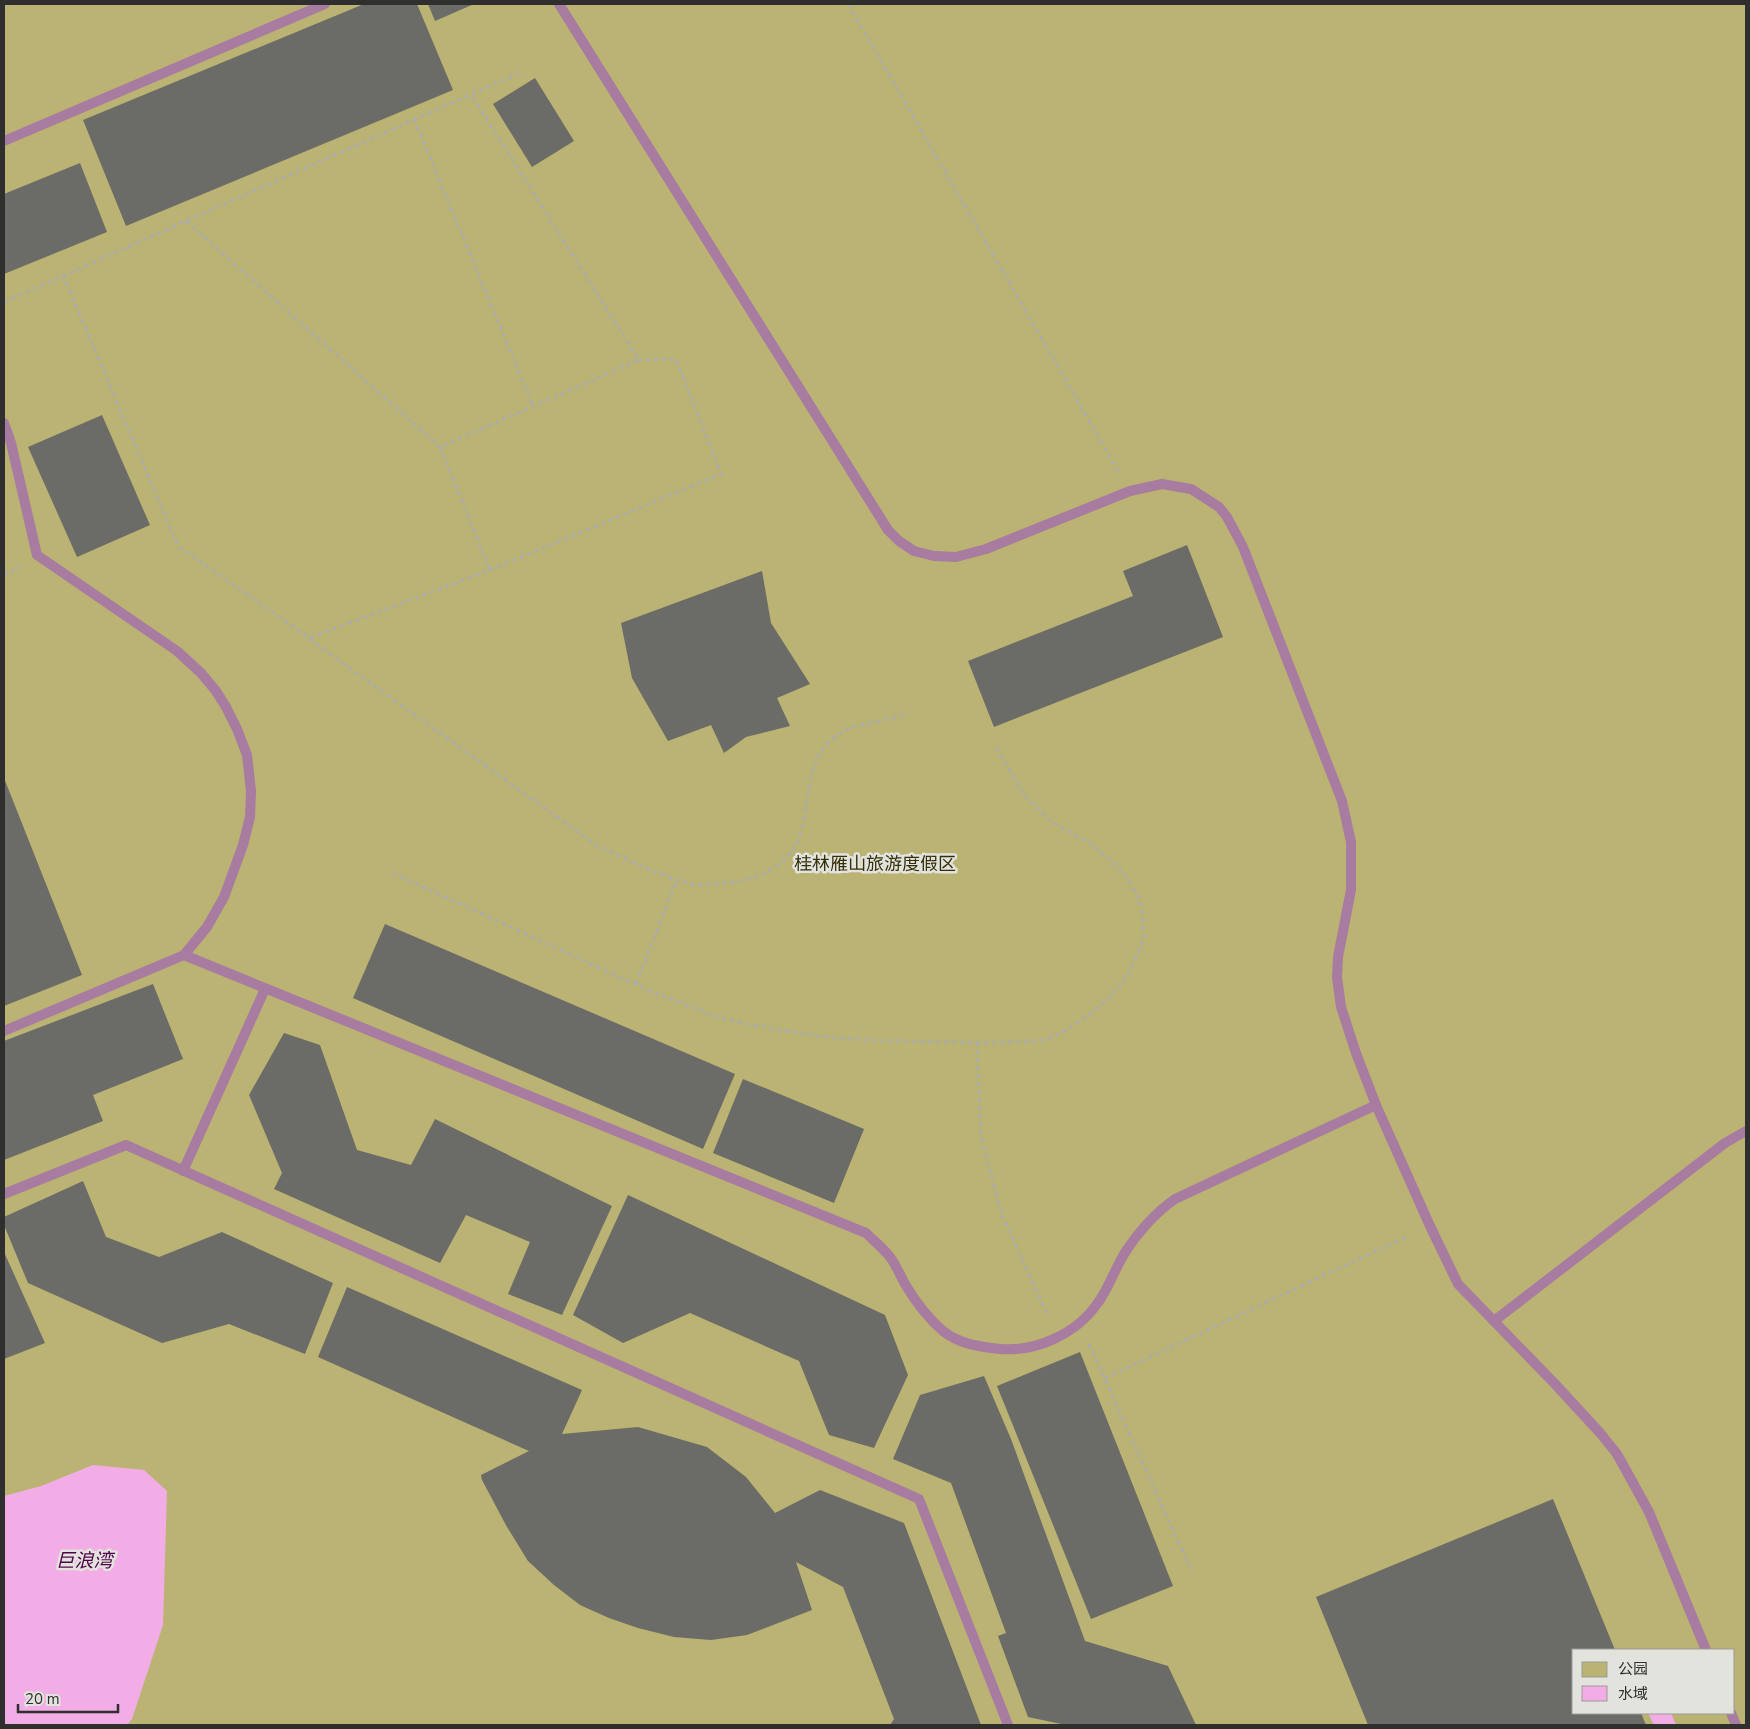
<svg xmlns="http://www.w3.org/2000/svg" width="1750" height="1729" font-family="'Nunito Sans','Noto Sans SC',sans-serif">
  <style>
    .green { fill: #bab374; fill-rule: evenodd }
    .water { fill: #f2ade6 }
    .building { fill: #6b6b67 }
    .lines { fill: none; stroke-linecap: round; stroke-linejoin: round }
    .path { stroke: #acaca8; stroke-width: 3; stroke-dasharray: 4 4; stroke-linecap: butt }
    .service { stroke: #a87ba0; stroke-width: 10 }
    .pedestrian { stroke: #a87ba0; stroke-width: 10 }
    .labels { text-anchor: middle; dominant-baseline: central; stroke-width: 5; stroke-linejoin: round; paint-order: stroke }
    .park-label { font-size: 18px; fill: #332f08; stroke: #e3e3de }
    .water-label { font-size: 19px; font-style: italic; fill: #51004a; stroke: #e3e3de }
  </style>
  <rect width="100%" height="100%" fill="#e3e3de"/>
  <!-- green -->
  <path class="green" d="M4 4H1746V1725H4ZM1574 1650H1734V1713H1574Z"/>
  <!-- water -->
  <g class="water">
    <path d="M93 1465 144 1470 167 1491 163 1625 132 1719 127 1725H4V1496L41 1486Z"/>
    <path d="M1648 1713H1671L1676 1725H1654Z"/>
  </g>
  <!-- building -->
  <g class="building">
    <path d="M364 4H417L453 90 126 226 83 120Z"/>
    <path d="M428 4H474L435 21Z"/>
    <path d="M535 78 574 141 532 167 493 104Z"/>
    <path d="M80 163 107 232 4 274V194Z"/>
    <path d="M102 415 150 525 77 557 28 447Z"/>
    <path d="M1187 545 1223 637 994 727 968 661 1133 596 1123 571Z"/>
    <path d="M762 571 771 623 810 684 777 698 790 726 746 737 724 753 711 725 668 741 632 678 621 623Z"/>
    <path d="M4 778 82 975 4 1006Z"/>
    <path d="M385 924 735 1074 703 1149 353 998Z"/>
    <path d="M153 984 183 1059 93 1095 103 1121 4 1160V1041Z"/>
    <path d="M284 1033 320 1045 357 1150 411 1165 435 1119 612 1206 562 1315 508 1294 530 1242 466 1215 440 1263 274 1189 282 1173 249 1095Z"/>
    <path d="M743 1079 864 1129 834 1203 713 1153Z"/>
    <path d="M83 1181 106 1237 159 1257 222 1232 333 1283 305 1354 229 1324 162 1343 28 1283 4 1225V1217Z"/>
    <path d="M628 1195 885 1315 908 1375 874 1448 829 1435 799 1361 690 1313 623 1343 573 1315Z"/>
    <path d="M4 1252 45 1343 4 1359Z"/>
    <path d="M347 1287 582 1390 562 1434 638 1427 707 1447 746 1477 775 1513 820 1490 904 1523 981 1725H890L894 1719 843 1587 796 1562 812 1610 747 1635 711 1640 674 1637 638 1628 609 1618 580 1605 554 1585 528 1561 507 1527 482 1480 481 1475 529 1451 318 1357Z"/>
    <path d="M1080 1352 1173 1586 1091 1619 997 1386Z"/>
    <path d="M984 1376 1011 1439 1085 1641 1168 1666 1196 1725H1066L1028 1717 998 1636 1006 1633 951 1483 893 1459 920 1395Z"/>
    <path d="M1553 1499 1615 1650H1574V1713H1641L1646 1725H1368L1316 1597Z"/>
  </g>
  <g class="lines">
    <!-- path -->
    <g class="path">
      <path d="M848 4 1118 471"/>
      <path d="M414 119 533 406"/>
      <path d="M186 221 440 447 639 360 471 94"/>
      <path d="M63 275 178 546 309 638 490 570 721 474 676 359 639 360"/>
      <path d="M4 302 519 73"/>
      <path d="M440 447 490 570"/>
      <path d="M4 576 20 566"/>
      <path d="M309 639 596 845C627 859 658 875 691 884 698 886 707 884 714 884 748 883 789 871 800 834 813 792 802 749 852 727L909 714"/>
      <path d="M393 873 652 992 718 1017 746 1024 817 1036 865 1040 990 1043 1045 1040 1067 1030 1079 1022 1105 1002 1121 985 1134 963 1144 937 1142 911 1139 898 1127 878 1116 865 1093 845 1052 822 1025 797 996 747"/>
      <path d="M636 984 677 879"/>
      <path d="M977 1042 981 1137 1002 1215 1048 1316"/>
      <path d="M1089 1344 1192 1572"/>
      <path d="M1105 1378 1410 1235"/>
    </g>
    <!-- service -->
    <g class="service">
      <path d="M559 4 888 530 899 541 914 551 934 556 956 557 986 549 1130 491 1162 484 1191 489 1219 507 1227 517 1243 547 1342 801 1351 842V890L1338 957 1337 977 1341 1007 1356 1053 1376 1105 1430 1226 1458 1284 1556 1385 1601 1434 1617 1454 1649 1512 1706 1650"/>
      <path d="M4 141 325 4"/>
      <path d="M4 423 11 443 37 555 177 651 201 673 216 691 226 707 237 729 247 755 251 791 250 817 243 845 224 897 207 927 184 955 4 1031"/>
      <path d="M184 955 866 1233C874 1241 883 1248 890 1257 896 1265 900 1275 905 1284 915 1301 928 1318 943 1331 959 1344 980 1347 1000 1349 1036 1352 1076 1334 1097 1304 1109 1288 1115 1268 1126 1251 1140 1230 1155 1213 1175 1199L1376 1105"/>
      <path d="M1494 1321 1725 1143 1746 1131"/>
      <path d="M1731 1713 1736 1725"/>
    </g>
    <!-- pedestrian -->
    <g class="pedestrian">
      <path d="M183 1171 265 989"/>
      <path d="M4 1194 126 1145 919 1499 1008 1725"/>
    </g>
  </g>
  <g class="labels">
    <!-- park labels -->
    <g class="park-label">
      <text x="875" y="864">桂林雁山旅游度假区</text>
    </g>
    <!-- water labels -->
    <g class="water-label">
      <text x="84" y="1561">巨浪湾</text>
    </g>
  </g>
  <!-- border -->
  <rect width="1750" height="1729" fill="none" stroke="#2f2f2e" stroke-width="10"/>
  <!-- legend -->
  <rect x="1572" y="1649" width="162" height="65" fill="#e3e3de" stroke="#9b9b98"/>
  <rect x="1582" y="1662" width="25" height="15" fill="#bab374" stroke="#9b9b98"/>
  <text x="1618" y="1674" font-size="15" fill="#2f2f2e">公园</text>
  <rect x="1582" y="1686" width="25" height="15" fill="#f2ade6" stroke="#9b9b98"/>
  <text x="1618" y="1699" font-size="15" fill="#2f2f2e">水域</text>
  <!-- scale -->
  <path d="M18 1704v8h100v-8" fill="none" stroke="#2f2f2e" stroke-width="2.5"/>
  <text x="25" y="1704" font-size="15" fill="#2f2f2e" stroke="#e3e3de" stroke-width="4" paint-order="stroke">20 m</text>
</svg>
